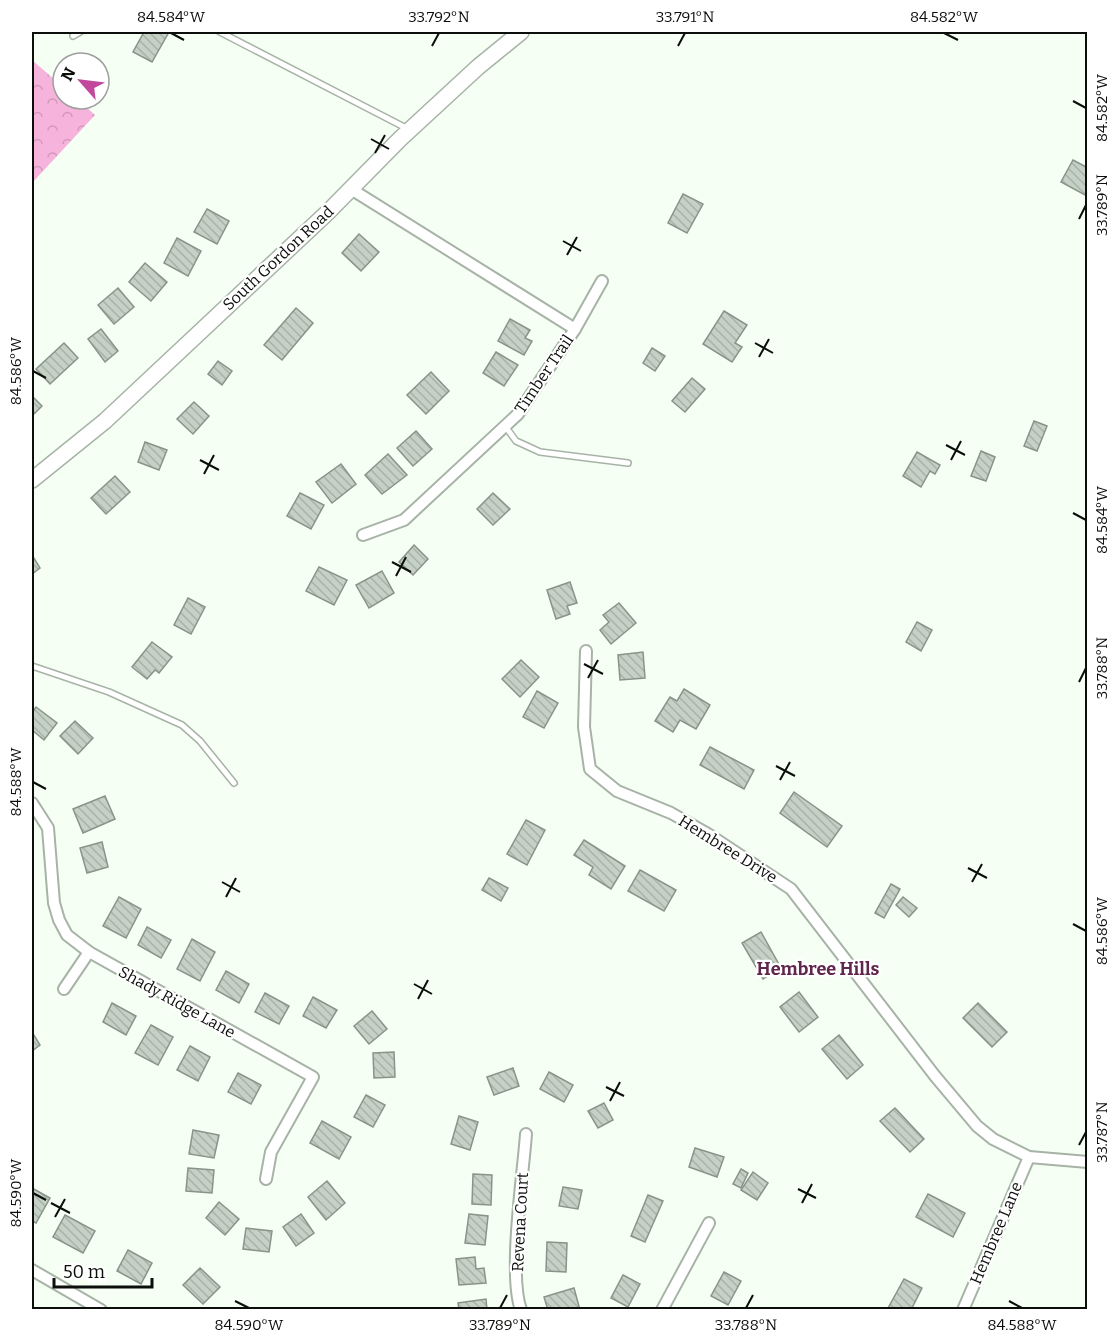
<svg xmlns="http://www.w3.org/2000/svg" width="1119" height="1341" font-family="Bitter,serif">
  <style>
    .forest { fill: url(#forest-crowns) }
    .building { fill: url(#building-back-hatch); stroke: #899488; stroke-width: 1.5 }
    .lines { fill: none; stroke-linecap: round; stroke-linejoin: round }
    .lane-casing { stroke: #a8b3a7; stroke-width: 8 }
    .street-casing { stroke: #a8b3a7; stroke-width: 14 }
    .secondary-casing { stroke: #a8b3a7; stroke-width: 18 }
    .lane { stroke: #fff; stroke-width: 5 }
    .street { stroke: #fff; stroke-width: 10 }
    .secondary { stroke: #fff; stroke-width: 15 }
    .ticks { fill: none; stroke: #0b0e0a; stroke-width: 2 }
    .labels { text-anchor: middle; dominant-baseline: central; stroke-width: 4.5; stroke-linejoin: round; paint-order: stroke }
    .street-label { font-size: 16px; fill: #0b0e0a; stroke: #fff }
    .neighbourhood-label { font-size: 18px; font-weight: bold; fill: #61264d; stroke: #fff }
    .neatline { fill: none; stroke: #0b0e0a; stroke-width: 2 }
    .ticks-label { font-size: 15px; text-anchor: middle; fill: #0b0e0a }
  </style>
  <defs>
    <pattern id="forest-crowns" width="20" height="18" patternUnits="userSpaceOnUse" patternTransform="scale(1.5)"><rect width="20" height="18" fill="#f6b3db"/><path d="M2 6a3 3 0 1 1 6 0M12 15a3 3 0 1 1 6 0" fill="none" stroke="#d299bb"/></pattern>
    <pattern id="building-back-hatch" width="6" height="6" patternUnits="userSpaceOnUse" patternTransform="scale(1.5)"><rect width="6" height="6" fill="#c6d1c5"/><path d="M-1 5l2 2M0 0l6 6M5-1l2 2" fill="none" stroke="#a9b2a8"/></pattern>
  </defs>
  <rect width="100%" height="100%" fill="#f5fff4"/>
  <!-- forest -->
  <path class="forest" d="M32 60 63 87V99H77L95 115 32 183Z"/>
  <!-- building -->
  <g class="building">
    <path d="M144 32H169L152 62 133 52Z"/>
    <path d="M1073 160 1088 168 1087 196 1061 182Z"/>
    <path d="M683 194 703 204 687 233 668 223Z"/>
    <path d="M207 209 229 221 217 244 194 232Z"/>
    <path d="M359 234 379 252 361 271 342 253Z"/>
    <path d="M177 238 201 251 188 276 164 263Z"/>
    <path d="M145 263 167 282 151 301 129 282Z"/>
    <path d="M118 288 134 307 114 324 98 305Z"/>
    <path d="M296 308 313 323 282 360 264 345Z"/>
    <path d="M724 311 747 325 735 343 742 347 732 362 703 344Z"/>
    <path d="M510 319 530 330 525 338 532 341 524 355 498 341Z"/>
    <path d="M101 329 118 351 105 362 88 339Z"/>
    <path d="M64 343 78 358 50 384 36 369Z"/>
    <path d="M652 348 665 356 655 371 643 363Z"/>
    <path d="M496 352 518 365 504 386 483 373Z"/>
    <path d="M218 361 232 371 222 385 208 374Z"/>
    <path d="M431 372 449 391 426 414 407 395Z"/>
    <path d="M692 378 705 389 685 412 672 401Z"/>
    <path d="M32 396 42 406 32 416Z"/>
    <path d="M194 402 209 416 193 434 177 419Z"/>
    <path d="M1034 421 1047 426 1037 451 1024 446Z"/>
    <path d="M416 431 432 449 413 466 397 448Z"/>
    <path d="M145 442 167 450 159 470 138 462Z"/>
    <path d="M981 451 995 457 986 481 971 476Z"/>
    <path d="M917 452 940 465 935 474 930 471 921 487 903 476Z"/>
    <path d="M388 454 407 475 382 494 365 475Z"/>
    <path d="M341 464 356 484 332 503 316 482Z"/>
    <path d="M115 476 130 492 106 514 91 498Z"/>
    <path d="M300 493 324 505 311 529 287 516Z"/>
    <path d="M493 493 510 509 493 525 477 509Z"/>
    <path d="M414 545 428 559 413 575 399 562Z"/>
    <path d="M32 555 40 568 32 574Z"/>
    <path d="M319 567 347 580 334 605 306 591Z"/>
    <path d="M382 571 394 593 369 608 356 585Z"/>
    <path d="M570 582 577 603 567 606 570 614 556 619 547 590Z"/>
    <path d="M188 598 205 607 191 634 174 625Z"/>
    <path d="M619 603 636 623 611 644 600 630 609 622 603 615Z"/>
    <path d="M917 622 932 630 921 651 906 642Z"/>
    <path d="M152 642 172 657 159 673 155 670 147 679 132 667Z"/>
    <path d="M643 652 645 678 620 680 618 655Z"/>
    <path d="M521 660 539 677 520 697 502 679Z"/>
    <path d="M684 689 710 705 696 729 680 720 673 732 655 721 670 697 677 701Z"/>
    <path d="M537 691 558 703 544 728 523 717Z"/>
    <path d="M36 707 57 723 44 740 32 730V713Z"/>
    <path d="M75 721 93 738 78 754 60 736Z"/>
    <path d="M710 747 754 770 744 789 700 765Z"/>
    <path d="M794 792 842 826 827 847 780 813Z"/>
    <path d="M105 796 115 819 83 833 73 809Z"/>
    <path d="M526 820 545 830 527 865 507 854Z"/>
    <path d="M584 840 625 866 611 889 589 875 593 867 574 855Z"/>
    <path d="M102 842 108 867 87 873 80 848Z"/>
    <path d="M640 870 676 890 664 911 628 891Z"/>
    <path d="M489 878 508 888 501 901 482 890Z"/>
    <path d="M891 884 900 889 884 918 875 913Z"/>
    <path d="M119 897 141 909 126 938 103 926Z"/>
    <path d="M903 897 917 908 909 917 896 905Z"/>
    <path d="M147 927 171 940 161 958 138 945Z"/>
    <path d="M761 932 781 968 763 979 742 943Z"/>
    <path d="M192 939 215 952 200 981 177 969Z"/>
    <path d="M226 971 249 984 239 1003 216 990Z"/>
    <path d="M799 992 818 1017 799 1032 780 1007Z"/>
    <path d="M265 993 289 1006 279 1024 255 1012Z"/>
    <path d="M313 997 337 1010 326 1028 303 1016Z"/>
    <path d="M112 1003 136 1016 126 1035 103 1022Z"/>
    <path d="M978 1003 1007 1032 992 1047 963 1018Z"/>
    <path d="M372 1011 387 1029 369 1044 354 1026Z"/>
    <path d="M151 1025 173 1037 158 1065 135 1053Z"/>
    <path d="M32 1032 40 1045 32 1051Z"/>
    <path d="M839 1035 863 1065 847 1079 822 1049Z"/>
    <path d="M190 1046 210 1057 198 1081 177 1070Z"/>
    <path d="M394 1052 395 1077 374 1078 373 1053Z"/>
    <path d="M513 1068 519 1086 494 1095 487 1077Z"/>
    <path d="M549 1072 573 1085 564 1102 540 1089Z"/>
    <path d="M238 1073 261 1085 251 1104 228 1092Z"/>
    <path d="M366 1095 385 1105 373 1127 354 1117Z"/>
    <path d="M604 1103 613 1120 598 1128 588 1111Z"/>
    <path d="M895 1108 924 1139 910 1152 880 1121Z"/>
    <path d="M459 1116 478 1122 470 1150 451 1144Z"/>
    <path d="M322 1121 351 1137 339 1159 310 1143Z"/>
    <path d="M193 1130 219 1135 214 1158 189 1154Z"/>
    <path d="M695 1148 724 1157 717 1177 689 1167Z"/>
    <path d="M188 1168 214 1170 212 1193 186 1191Z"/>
    <path d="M741 1169 748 1173 741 1188 733 1184Z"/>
    <path d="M753 1172 768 1183 757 1200 741 1190Z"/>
    <path d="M473 1174 492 1175 491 1205 472 1204Z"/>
    <path d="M327 1181 345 1203 326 1220 308 1197Z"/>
    <path d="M563 1187 582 1190 578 1209 559 1206Z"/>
    <path d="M32 1188 50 1198 36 1223 32 1221Z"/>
    <path d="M928 1194 965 1213 953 1237 916 1217Z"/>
    <path d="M648 1195 663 1201 645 1242 631 1236Z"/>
    <path d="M219 1202 239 1219 225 1235 206 1218Z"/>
    <path d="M301 1214 314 1233 296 1246 283 1227Z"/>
    <path d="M469 1214 488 1216 485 1245 465 1243Z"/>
    <path d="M65 1215 95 1231 83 1253 53 1237Z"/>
    <path d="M246 1228 272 1231 269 1252 243 1249Z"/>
    <path d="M547 1242 567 1243 566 1272 546 1271Z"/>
    <path d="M128 1250 152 1263 141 1284 117 1271Z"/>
    <path d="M475 1257 476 1269 484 1268 486 1283 459 1285 456 1259Z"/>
    <path d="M200 1268 220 1287 203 1304 183 1285Z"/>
    <path d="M724 1272 741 1281 728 1305 711 1296Z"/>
    <path d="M623 1275 640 1284 628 1307 611 1298Z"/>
    <path d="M904 1279 922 1288 911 1310H887Z"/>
    <path d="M574 1288 580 1310H548L544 1297Z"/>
    <path d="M486 1299 487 1310H459L458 1303Z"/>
  </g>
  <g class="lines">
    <defs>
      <g id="lane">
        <path d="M220 32 408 129"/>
        <path d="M73 36 80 32"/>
        <path d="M505 426 516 441 540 452 628 463"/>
        <path d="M32 666 109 692 182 725 200 741 234 783"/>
      </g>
      <g id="street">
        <path d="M351 189 575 329"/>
        <path d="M363 535 404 520 518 414 575 329 602 281"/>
        <path d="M586 651 584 727 590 769 617 791 671 813 708 834 791 889 935 1076 977 1126 993 1139 1029 1157 1088 1162"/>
        <path d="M32 803 48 828 54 903 59 920 67 935 89 952 313 1077 271 1152 266 1179"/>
        <path d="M64 989 89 952"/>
        <path d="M32 1270 101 1310"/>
        <path d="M521 1310C508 1274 523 1176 526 1134"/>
        <path d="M662 1310 709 1223"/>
        <path d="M963 1310 1029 1157"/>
      </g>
      <path id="secondary" d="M32 480 105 421 328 212 400 139 478 67 521 32"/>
    </defs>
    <!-- lane casing -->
    <use href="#lane" class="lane-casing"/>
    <!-- street casing -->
    <use href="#street" class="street-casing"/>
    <!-- secondary casing -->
    <use href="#secondary" class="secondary-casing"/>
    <!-- lane -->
    <use href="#lane" class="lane"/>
    <!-- street -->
    <use href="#street" class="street"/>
    <!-- secondary -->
    <use href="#secondary" class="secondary"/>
  </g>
  <!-- ticks -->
  <path class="ticks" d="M171 33 184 40M944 33 958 40M432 46 439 33M678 46 685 33M1073 101 1086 108M371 139 389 149M375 153 385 135M1079 219 1086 205M563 241 581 251M567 255 577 237M755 343 773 353M759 357 769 339M33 371 46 378M946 445 965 455M200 460 219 470M951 460 961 441M204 474 214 455M1073 513 1086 520M392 562 411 572M396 576 406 557M584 664 603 674M588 678 598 660M1079 682 1086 668M776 766 795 776M780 780 790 762M33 782 46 789M968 868 987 878M222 882 240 892M972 882 982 864M226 897 236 878M1073 924 1086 931M414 984 432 994M418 999 428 980M606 1087 624 1096M610 1101 620 1082M1079 1145 1086 1132M798 1189 816 1198M33 1193 46 1200M51 1203 70 1213M802 1203 812 1184M55 1217 65 1199M235 1301 249 1308M1009 1301 1022 1308M500 1308 507 1295M746 1308 753 1295"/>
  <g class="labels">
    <!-- street labels -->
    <g class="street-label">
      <text transform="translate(278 258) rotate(-43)">South Gordon Road</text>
      <text transform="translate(544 374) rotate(-56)">Timber Trail</text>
      <text transform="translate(728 849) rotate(32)">Hembree Drive</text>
      <text transform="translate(177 1002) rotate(29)">Shady Ridge Lane</text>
      <text transform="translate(520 1222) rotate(-87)">Revena Court</text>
      <text transform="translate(996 1233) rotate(-67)">Hembree Lane</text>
    </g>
    <!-- neighbourhood labels -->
    <g class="neighbourhood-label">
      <text x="818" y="969">Hembree Hills</text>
    </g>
  </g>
  <!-- border -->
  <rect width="1119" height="1341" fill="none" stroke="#ffffff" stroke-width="66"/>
  <!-- north arrow -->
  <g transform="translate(81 81) rotate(298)"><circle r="28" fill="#ffffff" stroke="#9d9f9d" stroke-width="1.5"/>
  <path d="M0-4.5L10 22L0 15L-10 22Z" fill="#c2489b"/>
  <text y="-9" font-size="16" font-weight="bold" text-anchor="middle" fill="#0b0e0a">N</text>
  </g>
  <!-- scale -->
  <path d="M54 1278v9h98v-9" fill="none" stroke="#0b0e0a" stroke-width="3"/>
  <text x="63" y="1278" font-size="18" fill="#0b0e0a" stroke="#ffffff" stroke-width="4.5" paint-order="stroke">50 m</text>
  <rect x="33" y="33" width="1053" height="1275" class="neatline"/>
  <g class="ticks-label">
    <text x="171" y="22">84.584°W</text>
    <text x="439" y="22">33.792°N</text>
    <text x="685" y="22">33.791°N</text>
    <text x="944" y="22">84.582°W</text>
    <text transform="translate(1102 108) rotate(-90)" y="5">84.582°W</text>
    <text transform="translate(1102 205) rotate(-90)" y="5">33.789°N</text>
    <text transform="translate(16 371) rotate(-90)" y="5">84.586°W</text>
    <text transform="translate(1102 520) rotate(-90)" y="5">84.584°W</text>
    <text transform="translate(1102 668) rotate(-90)" y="5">33.788°N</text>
    <text transform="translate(16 782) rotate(-90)" y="5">84.588°W</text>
    <text transform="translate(1102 931) rotate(-90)" y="5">84.586°W</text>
    <text transform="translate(1102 1132) rotate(-90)" y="5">33.787°N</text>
    <text transform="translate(16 1193) rotate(-90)" y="5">84.590°W</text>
    <text x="249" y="1330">84.590°W</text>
    <text x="500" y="1330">33.789°N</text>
    <text x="746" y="1330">33.788°N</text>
    <text x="1022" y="1330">84.588°W</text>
  </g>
</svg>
